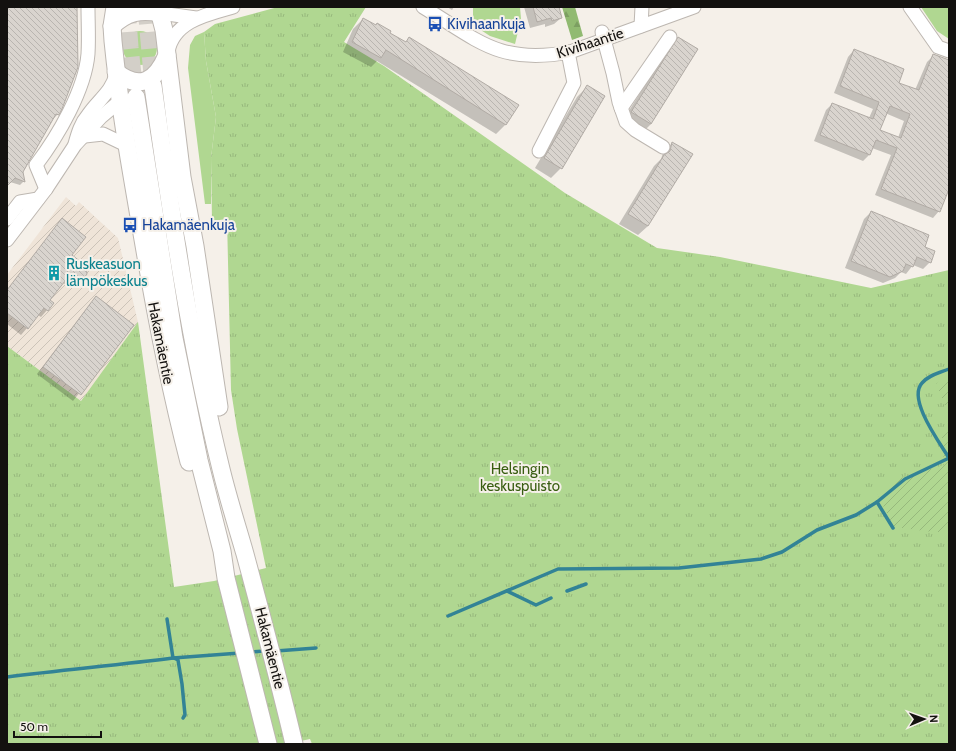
<svg xmlns="http://www.w3.org/2000/svg" width="956" height="751" font-family="Cabin,sans-serif">
  <style>
    .industrial { fill: url(#industrial-furrows) }
    .grass { fill: #b0d791 }
    .forest { fill: url(#forest-firs) }
    .park { fill: url(#park-tufts) }
    .garden { fill: url(#garden-furrows) }
    .shadow { fill: #0003; fill-rule: evenodd }
    .lines { fill: none; stroke-linecap: round; stroke-linejoin: round }
    .stream { stroke: #328396; stroke-width: 3.5 }
    .building { fill: url(#building-back-hatch); stroke: #b1aba5; fill-rule: evenodd }
    .major-tunnel { stroke: #d3cfc8; stroke-width: 17; stroke-dasharray: 17 8; stroke-linecap: butt }
    .minor-casing { stroke: #bdb7b1; stroke-width: 15 }
    .major-casing { stroke: #bdb7b1; stroke-width: 19 }
    .minor { stroke: #fff; stroke-width: 13 }
    .major { stroke: #fff; stroke-width: 17 }
    .labels { text-anchor: middle; dominant-baseline: central; stroke-width: 4; stroke-linejoin: round; paint-order: stroke }
    .transit-label { font-size: 15px; fill: #164399; stroke: #f5f0e9; text-anchor: start }
    .street-label { font-size: 15px; fill: #13110f; stroke: #f5f0e9 }
    .culture-label { font-size: 15px; fill: #0d838f; stroke: #f5f0e9; text-anchor: start }
    .park-label { font-size: 15px; fill: #395e11; stroke: #f5f0e9 }
  </style>
  <defs>
    <pattern id="industrial-furrows" width="10" height="10" patternUnits="userSpaceOnUse"><rect width="10" height="10" fill="#efe4d8"/><path d="M-1 1l2-2M0 10L10 0M9 11l2-2" fill="none" stroke="#ccc3b8"/></pattern>
    <pattern id="forest-firs" width="22" height="20" patternUnits="userSpaceOnUse"><rect width="22" height="20" fill="#91ba71"/><path d="M5 1l3.5 6h-7zM16 11l3.5 6h-7z" fill="#7c9f61"/></pattern>
    <pattern id="park-tufts" width="24" height="20" patternUnits="userSpaceOnUse"><rect width="24" height="20" fill="#b0d791"/><path d="M3 7l-1-3M5 7V3M7 7l1-3M15 17l-1-3M17 17v-4M19 17l1-3" fill="none" stroke="#96b87c"/></pattern>
    <pattern id="garden-furrows" width="10" height="10" patternUnits="userSpaceOnUse"><rect width="10" height="10" fill="#b0d791"/><path d="M-1 1l2-2M0 10L10 0M9 11l2-2" fill="none" stroke="#96b87c"/></pattern>
    <pattern id="building-back-hatch" width="6" height="6" patternUnits="userSpaceOnUse"><rect width="6" height="6" fill="#d9d4ce"/><path d="M-1 5l2 2M0 0l6 6M5-1l2 2" fill="none" stroke="#b9b5b0"/></pattern>
  </defs>
  <rect width="100%" height="100%" fill="#f5f0e9"/>
  <!-- industrial -->
  <path class="industrial" d="M66 197 76 206 79 202 118 238 138 322 81 401 7 346V275Z"/>
  <!-- grass -->
  <g class="grass">
    <path d="M473 7H520L521 19 515 44 490 36 473 25Z"/>
    <path d="M921 7H949V39L937 31Z"/>
    <circle cx="140" cy="48" r="17"/>
    <path d="M204 32 206 61 216 117 211 158V204H205L188 68 190 45 195 36Z"/>
  </g>
  <!-- forest -->
  <path class="forest" d="M562 7H575L583 36 572 40Z"/>
  <!-- park -->
  <path class="park" d="M278 7H366L344 42 384 66 565 193 657 248 720 257 871 288 949 270V744H312L310 739 287 744H7V346L81 401 138 322 174 587 214 581 266 568 237 429 231 390 227 219 212 221 211 158 216 117 206 61 204 32 215 24Z"/>
  <!-- garden -->
  <g class="garden">
    <path d="M949 374V415L936 384Z"/>
    <path d="M949 428V532H933L894 527 877 494 894 480 944 465 942 436Z"/>
  </g>
  <!-- shadow -->
  <g class="shadow">
    <path d="M7 7H76L58 114 53 119 21 172 24 181 20 185 10 182 7 185Z"/>
    <path d="M447 7H454L452 10Z"/>
    <path d="M524 7H558L561 18 554 24 545 27V24L530 28Z"/>
    <path d="M363 19 405 43 410 38 506 124 496 134 377 61 371 67 343 52 353 29Z"/>
    <path d="M678 38 651 124 641 134 622 122 668 48Z"/>
    <path d="M854 50 897 83 915 90 927 62 934 55 949 61V187L939 211 933 218 875 195 891 155 872 148 870 154 863 161 814 141 826 110 832 104 869 118 873 109 834 93 848 57ZM885 113 904 121 898 138 879 131Z"/>
    <path d="M587 87 561 168 551 178 535 168 577 97Z"/>
    <path d="M672 143 648 226 638 235 619 224 654 166 661 159 663 153Z"/>
    <path d="M871 212 924 247 930 262 923 269 913 265 906 274 901 272 895 278 883 283 845 268 864 219Z"/>
    <path d="M62 219 71 255 83 278 72 286 62 283 49 301 47 310 41 317 38 315 21 335 7 324V290Z"/>
    <path d="M90 304 132 325 73 401 37 374Z"/>
  </g>
  <g class="lines">
    <!-- stream -->
    <g class="stream">
      <path d="M949 458C940 443 907 399 922 383 929 375 939 373 949 369"/>
      <path d="M877 502 893 528"/>
      <path d="M507 591 536 605 551 598"/>
      <path d="M567 591 586 584"/>
      <path d="M448 616 558 569 679 568 761 559 782 552 817 530 856 515 877 502 905 479 949 458"/>
      <path d="M276 651 316 648"/>
      <path d="M251 652 265 651"/>
      <path d="M173 658 240 653"/>
      <path d="M174 658 178 660 182 684 185 715 183 718"/>
      <path d="M7 677C62 670 118 665 173 658L167 619"/>
    </g>
  </g>
  <!-- building -->
  <g class="building">
    <path d="M7 7H77L78 67 62 109 59 115 56 114 23 172 25 182 15 178 7 186Z"/>
    <path d="M533 7H559L562 18 552 21 551 18 537 22Z"/>
    <path d="M363 18 376 25 377 23 391 31 390 33 406 42 409 37 519 105 506 125 386 50 381 58 352 42Z"/>
    <path d="M678 37 698 49 651 124 631 112Z"/>
    <path d="M854 49 904 69 899 83 919 90 933 54 949 60V189L940 212 881 189 897 148 876 140 870 155 820 135 832 103 873 119 879 102 840 86ZM890 106 910 114 901 138 880 130Z"/>
    <path d="M587 85 605 96 562 169 544 158Z"/>
    <path d="M672 142 693 154 648 226 628 214 664 155 670 151Z"/>
    <path d="M871 211 929 235 925 247 935 251 931 263 917 257 913 267 906 264 903 271 890 277 851 261Z"/>
    <path d="M62 218 86 237 72 255 86 266 87 274 84 278 79 280 69 276 50 300 54 303 48 311 44 308 28 329 7 313V290Z"/>
    <path d="M96 296 134 325 81 395 43 367Z"/>
  </g>
  <g class="lines">
    <!-- major-tunnel -->
    <g class="major-tunnel">
      <path d="M127 7 130 47 135 94"/>
      <path d="M146 7 153 86"/>
    </g>
    <defs>
      <g id="minor">
        <path d="M423 7C479 41 500 65 570 52L694 7"/>
        <path d="M910 7 938 47 949 51"/>
        <path d="M160 13 196 18"/>
        <path d="M641 26 642 7"/>
        <path d="M602 32 613 73 619 102 626 122 635 130 663 147"/>
        <path d="M168 52C173 21 208 14 233 7"/>
        <path d="M621 108 670 37"/>
        <path d="M85 136 103 134 126 145"/>
        <path d="M75 144C78 133 81 123 88 115 98 100 112 92 116 74"/>
        <path d="M539 151 574 83 568 52"/>
        <path d="M46 189 36 165C58 136 85 90 88 54 89 38 88 22 88 7"/>
        <path d="M7 219 20 202 38 199"/>
        <path d="M7 240 46 189 75 145 101 117 120 101"/>
      </g>
      <g id="major">
        <path d="M115 7 112 26 113 41C120 112 133 181 145 251 157 322 171 392 189 462"/>
        <path d="M158 7 164 30 182 177 195 246 219 407"/>
        <path d="M112 26C127 12 140 9 160 13"/>
        <path d="M116 72C140 91 156 81 167 55"/>
        <path d="M153 86C171 214 190 343 221 469 228 498 237 526 245 554 262 617 279 680 294 744"/>
        <path d="M136 97 174 338 199 460 222 551 226 578 268 744"/>
      </g>
    </defs>
    <!-- minor casing -->
    <use href="#minor" class="minor-casing"/>
    <!-- major casing -->
    <use href="#major" class="major-casing"/>
    <!-- minor -->
    <use href="#minor" class="minor"/>
    <!-- major -->
    <use href="#major" class="major"/>
  </g>
  <!-- icons -->
  <defs>
    <symbol id="bus-bare" viewBox="-9 -9 18 18"><path d="M-5-6H5V4H4V6H2V4H-2V6H-4V4H-5ZM-3.5-4V0h7V-4ZM-3.5 1.2v1.5H-2V1.2ZM2 1.2v1.5H3.5V1.2Z" fill="#1a4fb4" stroke="#f5f0e9" stroke-width="2.5" paint-order="stroke"/></symbol>
    <symbol id="building-bare" viewBox="-9 -9 18 18"><path d="M-4-6H4V6H1V3H-1V6H-4ZM-2.5-4.3h1.7v1.8h-1.7ZM.8-4.3h1.7v1.8H.8ZM-2.5-1h1.7V.8h-1.7ZM.8-1h1.7V.8H.8Z" fill="#0f9aa8" stroke="#f5f0e9" stroke-width="2.5" paint-order="stroke"/></symbol>
  </defs>
  <g fill-rule="evenodd">
    <use href="#bus-bare" x="424" y="13" width="22" height="22"/>
    <use href="#bus-bare" x="119" y="214" width="22" height="22"/>
    <use href="#building-bare" x="43" y="262" width="22" height="22"/>
  </g>
  <g class="labels">
    <!-- transit labels -->
    <g class="transit-label">
      <text x="447" y="24">Kivihaankuja</text>
      <text x="142" y="225">Hakamäenkuja</text>
    </g>
    <!-- street labels -->
    <g class="street-label">
      <text transform="translate(590 43) rotate(-18)">Kivihaantie</text>
      <text transform="translate(161 343) rotate(79)">Hakamäentie</text>
      <text transform="translate(270 648) rotate(76)">Hakamäentie</text>
    </g>
    <!-- culture labels -->
    <g class="culture-label">
      <text x="66" y="264">Ruskeasuon<tspan x="66" dy="17">lämpökeskus</tspan></text>
    </g>
    <!-- park labels -->
    <g class="park-label">
      <text x="520" y="469">Helsingin<tspan x="520" dy="17">keskuspuisto</tspan></text>
    </g>
  </g>
  <!-- border -->
  <rect width="956" height="751" fill="none" stroke="#13110f" stroke-width="16"/>
  <!-- north arrow -->
  <g transform="translate(924 719) rotate(88)" stroke="#f5f0e9" stroke-width="3" paint-order="stroke">
  <path d="M0-3L7 15L0 10L-7 15Z" fill="#13110f"/>
  <text y="-6" font-size="11" font-weight="bold" text-anchor="middle" fill="#13110f">N</text>
  </g>
  <!-- scale -->
  <path d="M14 731v6h87v-6" fill="none" stroke="#13110f" stroke-width="2"/>
  <text x="20" y="731" font-size="12" fill="#13110f" stroke="#f5f0e9" stroke-width="3" paint-order="stroke">50 m</text>
</svg>
